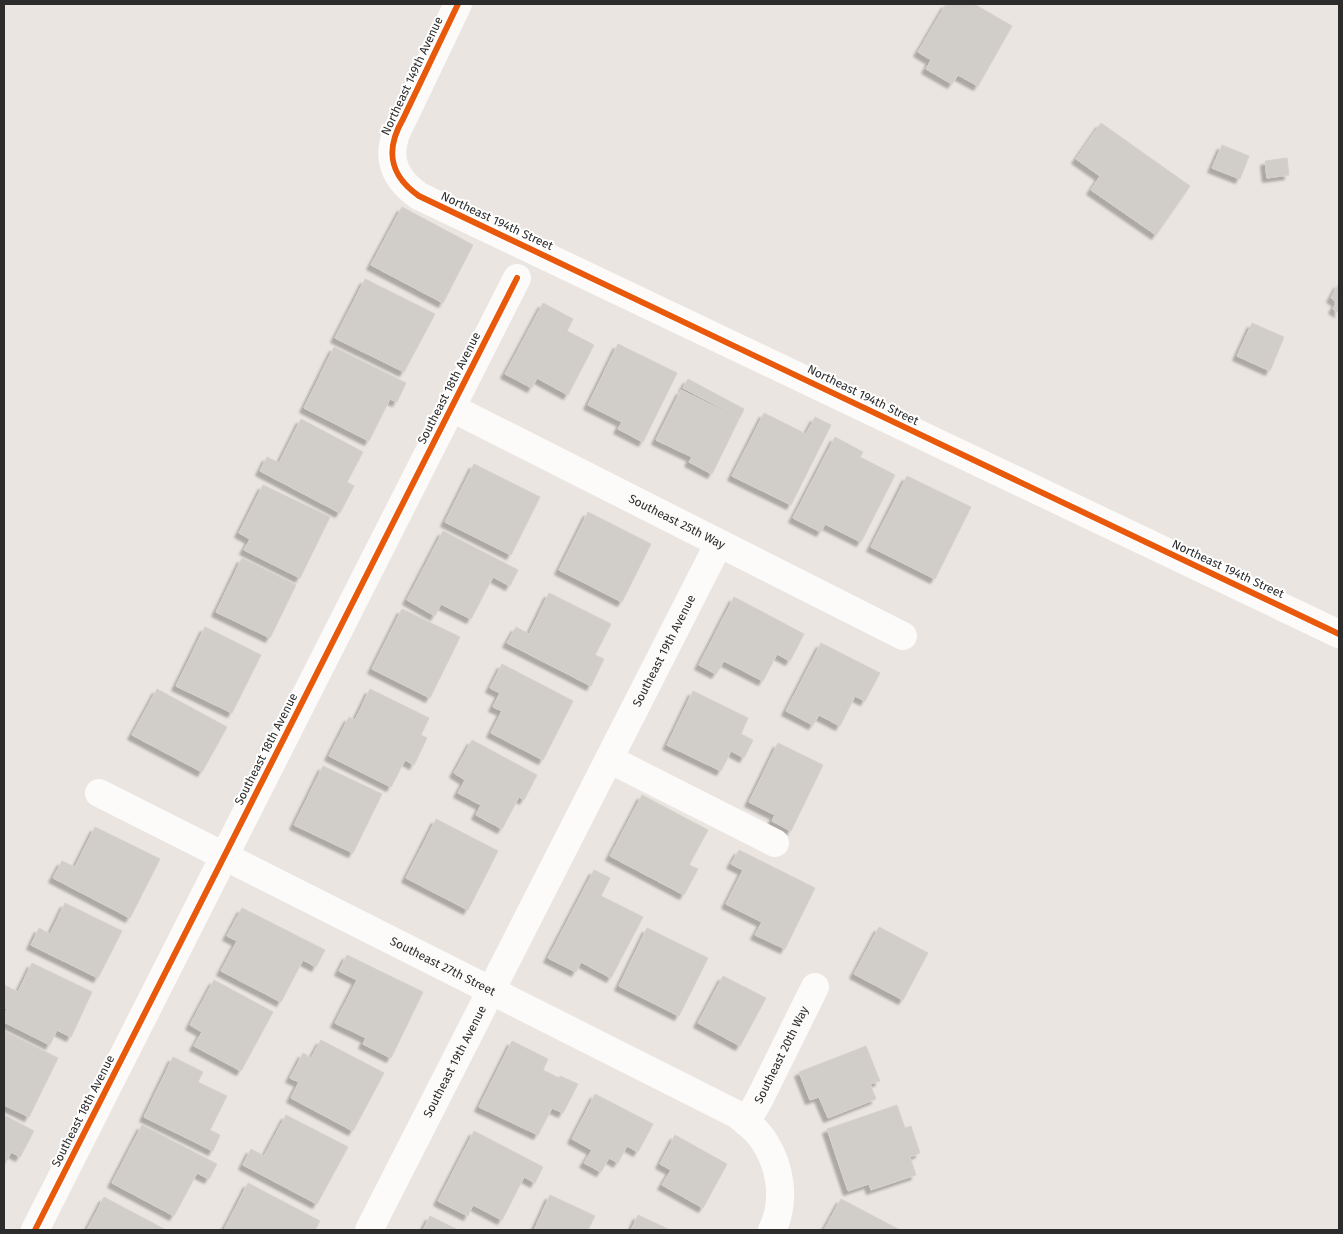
<svg xmlns="http://www.w3.org/2000/svg" width="1343" height="1234" font-family="'Fira Sans',sans-serif">
  <style>
    .building { fill: #d1ceca; stroke: #d5d1cd; filter: url(#shadow) }
    .lines { fill: none; stroke-linecap: round; stroke-linejoin: round }
    .minor { stroke: #fcfbfa; stroke-width: 28 }
    .cycleway-casing { stroke: #fff; stroke-width: 9 }
    .cycleway { stroke: #e8590c; stroke-width: 6 }
    .labels { text-anchor: middle; dominant-baseline: central; stroke-width: 4; stroke-linejoin: round; paint-order: stroke }
    .street-label { font-size: 12px; fill: #2c2c2c; stroke: #fff }
  </style>
  <defs>
    <filter id="shadow"><feDropShadow dx="-4.5" dy="4.5" stdDeviation="1" flood-color="#0004"/></filter>
  </defs>
  <rect width="100%" height="100%" fill="#eae5e1"/>
  <!-- building -->
  <g class="building">
    <path d="M946 4H974L1012 26 978 86 958 75 952 84 926 69 931 60 918 52Z"/>
    <path d="M1101 123 1190 186 1156 235 1091 190 1100 176 1076 159Z"/>
    <path d="M1222 145 1249 156 1240 179 1212 168Z"/>
    <path d="M1287 158 1289 175 1267 178 1265 161Z"/>
    <path d="M402 207 473 245 443 303 371 265Z"/>
    <path d="M365 279 435 314 404 372 335 338Z"/>
    <path d="M1339 283V313L1333 309 1337 302 1331 298Z"/>
    <path d="M543 303 573 319 567 331 594 345 568 395 537 378 532 388 505 374Z"/>
    <path d="M1252 323 1284 337 1270 371 1237 356Z"/>
    <path d="M618 344 677 373 643 442 618 429 622 422 588 405Z"/>
    <path d="M334 347 406 383 397 402 390 399 369 441 304 408Z"/>
    <path d="M688 379 744 409 740 418 683 388Z"/>
    <path d="M681 390 739 419 712 474 689 462 692 457 656 440Z"/>
    <path d="M764 413 806 434 815 417 831 425 791 505 732 476Z"/>
    <path d="M301 419 363 452 347 482 354 486 340 513 260 471 267 457 279 463Z"/>
    <path d="M835 437 863 452 860 457 895 475 861 542 825 524 821 532 793 518Z"/>
    <path d="M474 464 540 497 511 555 445 522Z"/>
    <path d="M907 476 971 507 935 579 871 547Z"/>
    <path d="M263 485 330 517 300 578 244 550 250 539 239 533Z"/>
    <path d="M588 512 651 544 622 602 559 570Z"/>
    <path d="M443 531 518 570 510 586 493 577 471 619 441 604 435 616 407 600Z"/>
    <path d="M242 558 296 585 270 638 216 612Z"/>
    <path d="M549 593 611 624 595 655 604 659 591 686 507 643 516 627 529 634Z"/>
    <path d="M734 597 804 634 790 661 777 654 763 681 724 661 716 674 699 665Z"/>
    <path d="M402 609 460 637 430 698 372 669Z"/>
    <path d="M205 627 261 655 232 713 176 686Z"/>
    <path d="M821 643 880 673 865 701 855 696 840 726 819 715 813 725 786 711Z"/>
    <path d="M502 664 573 701 543 760 491 733 502 711 493 707 500 693 490 688Z"/>
    <path d="M157 689 227 727 202 772 132 735Z"/>
    <path d="M370 689 429 718 421 735 427 738 414 765 405 760 391 787 329 756 349 717 355 720Z"/>
    <path d="M693 691 748 718 741 734 753 740 744 758 731 751 721 771 667 745Z"/>
    <path d="M472 740 537 775 524 800 519 797 502 829 476 815 481 805 458 793 465 780 454 773Z"/>
    <path d="M778 743 823 765 791 831 772 821 775 815 749 802Z"/>
    <path d="M323 766 382 794 353 853 294 825Z"/>
    <path d="M642 795 708 830 689 865 698 869 684 895 610 856Z"/>
    <path d="M436 819 498 851 468 910 406 878Z"/>
    <path d="M95 827 160 859 130 918 53 878 62 861 75 867Z"/>
    <path d="M739 850 815 888 785 949 755 935 762 922 726 904 743 870 731 864Z"/>
    <path d="M594 870 610 878 601 896 643 917 611 978 581 962 576 972 548 958Z"/>
    <path d="M65 903 122 931 98 978 31 945 39 928 50 934Z"/>
    <path d="M242 908 325 950 316 967 303 960 281 1002 221 971 237 941 227 936Z"/>
    <path d="M879 927 928 953 903 1000 854 974Z"/>
    <path d="M647 928 708 958 679 1016 619 986Z"/>
    <path d="M347 955 423 992 391 1058 363 1044 366 1038 335 1023 357 980 339 971Z"/>
    <path d="M32 963 92 992 71 1037 57 1030 50 1045 4 1022V1017L7 1009 4 1007V985L18 992Z"/>
    <path d="M723 976 766 998 740 1046 698 1023Z"/>
    <path d="M214 980 273 1012 241 1071 194 1046 202 1032 190 1025Z"/>
    <path d="M4 1031 58 1058 29 1117 4 1105Z"/>
    <path d="M321 1040 384 1073 353 1131 291 1098 299 1082 290 1078 303 1053 311 1058Z"/>
    <path d="M512 1041 548 1059 543 1070 559 1078 560 1076 578 1084 563 1113 552 1108 538 1135 479 1107Z"/>
    <path d="M866 1046 880 1081 870 1084 876 1099 828 1118 819 1097 810 1100 799 1072Z"/>
    <path d="M173 1057 203 1072 198 1082 227 1096 210 1130 220 1135 213 1151 144 1117Z"/>
    <path d="M595 1094 653 1124 638 1152 627 1146 618 1163 609 1158 601 1172 584 1163 592 1150 572 1139Z"/>
    <path d="M897 1105 905 1128 911 1126 920 1153 910 1157 916 1175 871 1190 869 1184 848 1191 827 1129Z"/>
    <path d="M4 1115 34 1131 20 1157 11 1152 4 1166Z"/>
    <path d="M286 1115 348 1147 317 1204 243 1165 251 1149 264 1156Z"/>
    <path d="M142 1125 217 1164 209 1179 197 1173 174 1216 112 1183Z"/>
    <path d="M474 1131 543 1167 535 1183 524 1177 502 1220 473 1205 468 1216 438 1201Z"/>
    <path d="M675 1135 727 1164 703 1208 662 1185 671 1170 660 1164Z"/>
    <path d="M248 1183 320 1221 315 1230H224Z"/>
    <path d="M550 1195 595 1216 588 1230H534Z"/>
    <path d="M104 1197 166 1230H87Z"/>
    <path d="M841 1199 900 1230H824Z"/>
    <path d="M638 1215 670 1230H631Z"/>
    <path d="M430 1216 458 1230H423Z"/>
  </g>
  <g class="lines">
    <!-- minor -->
    <g class="minor">
      <path d="M458 4 403 119C385 150 389 175 419 196L1339 634"/>
      <path id="s1" d="M452 408 903 636"/>
      <path d="M609 759 775 843"/>
      <path id="s2" d="M99 793 736 1114C747 1122 757 1130 764 1141 781 1167 786 1202 772 1230"/>
      <path id="s3" d="M746 1122 759 1100 815 987"/>
      <path d="M35 1230 517 278"/>
      <path id="s4" d="M369 1230 719 543"/>
    </g>
    <defs>
      <g id="cycleway">
        <path d="M458 4 403 119C385 150 389 175 419 196L1339 634"/>
        <path d="M35 1230 517 278"/>
      </g>
    </defs>
    <!-- cycleway casing -->
    <use href="#cycleway" class="cycleway-casing"/>
    <!-- cycleway -->
    <use href="#cycleway" class="cycleway"/>
  </g>
  <g class="labels">
    <!-- street labels -->
    <g class="street-label">
      <text transform="translate(412 76) rotate(-65)">Northeast 149th Avenue</text>
      <text transform="translate(497 221) rotate(25)">Northeast 194th Street</text>
      <text transform="translate(449 388) rotate(-63)">Southeast 18th Avenue</text>
      <text transform="translate(863 395) rotate(26)">Northeast 194th Street</text>
      <text stroke="none"><textPath href="#s1" startOffset="252">Southeast 25th Way</textPath></text>
      <text transform="translate(1228 569) rotate(25)">Northeast 194th Street</text>
      <text stroke="none"><textPath href="#s4" startOffset="650">Southeast 19th Avenue</textPath></text>
      <text transform="translate(266 749) rotate(-63)">Southeast 18th Avenue</text>
      <text stroke="none"><textPath href="#s2" startOffset="385">Southeast 27th Street</textPath></text>
      <text stroke="none"><textPath href="#s3" startOffset="76">Southeast 20th Way</textPath></text>
      <text stroke="none"><textPath href="#s4" startOffset="189">Southeast 19th Avenue</textPath></text>
      <text transform="translate(83 1111) rotate(-63)">Southeast 18th Avenue</text>
    </g>
  </g>
  <!-- border -->
  <rect width="1343" height="1234" fill="none" stroke="#2c2c2c" stroke-width="10"/>
</svg>
